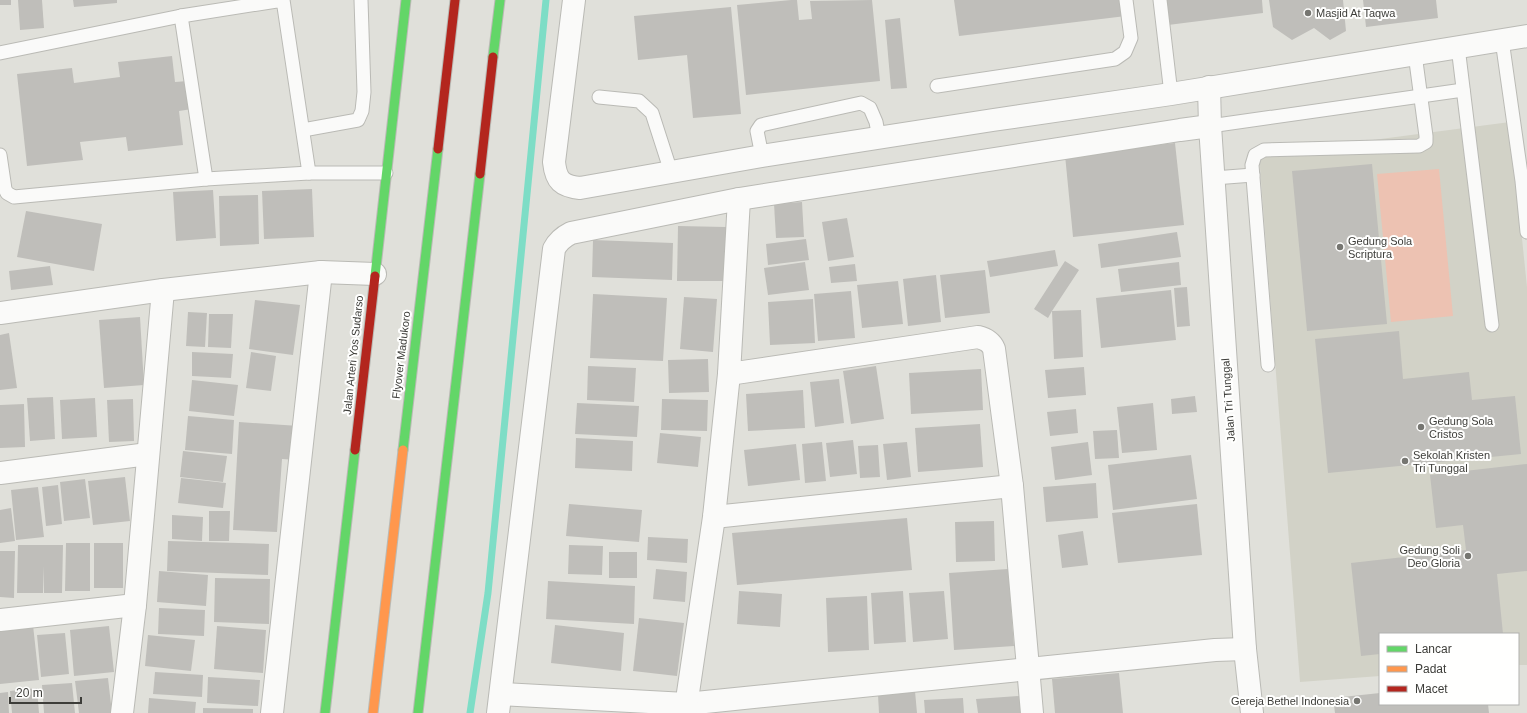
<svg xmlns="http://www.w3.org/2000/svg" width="1527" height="713" font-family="Arial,sans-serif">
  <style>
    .built { fill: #d2d2c7 }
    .green { fill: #edc2b2 }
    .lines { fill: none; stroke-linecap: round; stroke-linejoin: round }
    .stream { stroke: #7eddc6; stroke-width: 7 }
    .building { fill: #bfbeba }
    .lane-casing { stroke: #babab5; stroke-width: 15 }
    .street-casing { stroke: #babab5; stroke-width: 24 }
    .fast-casing { stroke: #babab5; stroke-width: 11 }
    .slow-casing { stroke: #babab5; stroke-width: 11 }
    .jam-casing { stroke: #babab5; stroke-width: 11 }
    .lane { stroke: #fafaf9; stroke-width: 13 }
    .street { stroke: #fafaf9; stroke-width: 22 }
    .fast { stroke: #63d668; stroke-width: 9 }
    .slow { stroke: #ff974d; stroke-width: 9 }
    .jam { stroke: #b3261e; stroke-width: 9 }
    .poi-dot { fill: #767671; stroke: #fffffe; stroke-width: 1.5 }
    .labels { text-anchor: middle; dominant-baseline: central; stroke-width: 4; stroke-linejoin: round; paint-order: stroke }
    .poi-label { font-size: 11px; fill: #3d3d39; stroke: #fffffe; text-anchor: start }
    .street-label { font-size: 11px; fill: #3d3d39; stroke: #fffffe }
  </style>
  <rect width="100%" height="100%" fill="#e0e0da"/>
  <!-- built -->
  <path class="built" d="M1510 122 1527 287V665H1518V634H1380V676L1300 682 1259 155Z"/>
  <!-- green -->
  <path class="green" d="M1439 169 1453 316 1391 322 1377 174Z"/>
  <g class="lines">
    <!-- stream -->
    <path class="stream" d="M470 713 488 593 546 0"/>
  </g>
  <!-- building -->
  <g class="building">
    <rect x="0" y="0" width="11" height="5"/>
    <path d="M18 0H42L44 28 20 30Z"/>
    <path d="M73 0H117V3L74 7Z"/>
    <path d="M791 0H797L799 20 812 19 810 1 872 0 880 81 746 95 737 5Z"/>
    <path d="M954 0H1124L1126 16 959 36Z"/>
    <path d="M1164 0H1262L1263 13 1168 25Z"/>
    <path d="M1269 0H1343L1346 31 1330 40 1314 28 1292 40 1273 27Z"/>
    <path d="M1363 0H1436L1438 18 1366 27Z"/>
    <path d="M731 7 741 114 693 118 687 55 638 60 634 16Z"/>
    <path d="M900 18 907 88 891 89 885 20Z"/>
    <path d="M172 56 175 82 188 81 192 109 179 111 183 145 128 151 126 137 80 142 83 160 27 166 17 74 72 68 74 83 120 77 118 62Z"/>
    <path d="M1175 143 1184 225 1073 237 1065 155Z"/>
    <path d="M1372 164 1387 324 1307 331 1292 171Z"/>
    <path d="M312 189 314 237 264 239 262 191Z"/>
    <path d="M213 190 216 238 176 241 173 192Z"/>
    <path d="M258 195 259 244 220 246 219 196Z"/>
    <path d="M802 202 804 237 776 238 774 204Z"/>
    <path d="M26 211 102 224 94 271 17 257Z"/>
    <path d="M847 218 854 257 828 261 822 222Z"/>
    <path d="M678 226 726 227V281H677Z"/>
    <path d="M1177 232 1181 257 1101 268 1098 244Z"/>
    <path d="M806 239 809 260 768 265 766 244Z"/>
    <path d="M593 240 673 243 672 280 592 277Z"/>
    <path d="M1055 250 1058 266 990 277 987 261Z"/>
    <path d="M1065 261 1079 270 1052 311 1081 310 1083 357 1054 359 1052 311 1048 318 1034 309Z"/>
    <path d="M805 262 809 290 768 295 764 268Z"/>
    <path d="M1179 262 1181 285 1121 292 1118 269Z"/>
    <path d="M855 264 857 281 831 283 829 267Z"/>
    <path d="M50 266 53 285 11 290 9 271Z"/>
    <path d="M985 270 990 313 945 318 940 275Z"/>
    <path d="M936 275 941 322 908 326 903 279Z"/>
    <path d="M898 281 903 324 862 328 857 285Z"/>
    <path d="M1187 287 1190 326 1177 327 1174 288Z"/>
    <path d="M1171 290 1176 340 1101 348 1096 298Z"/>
    <path d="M851 291 855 338 818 341 814 294Z"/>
    <path d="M593 294 667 298 663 361 590 358Z"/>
    <path d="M684 297 717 299 713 352 680 349Z"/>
    <path d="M813 299 815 343 770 345 768 302Z"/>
    <path d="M255 300 300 305 293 355 249 349Z"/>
    <path d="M188 312 207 313 205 347 186 346Z"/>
    <path d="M209 314H233L231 348 208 347Z"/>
    <path d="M140 317 144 385 104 388 99 320Z"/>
    <path d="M1399 331 1403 379 1469 372 1472 400 1515 396 1521 454 1328 473 1315 339Z"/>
    <path d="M9 333 17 388 0 390V335Z"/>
    <path d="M192 352 233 354 231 378 192 376Z"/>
    <path d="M251 352 276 356 271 391 246 388Z"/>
    <path d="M708 359 709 392 669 393 668 360Z"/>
    <path d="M588 366 636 368 634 402 587 400Z"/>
    <path d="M876 366 884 419 851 424 843 371Z"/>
    <path d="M1084 367 1086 395 1048 398 1045 370Z"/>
    <path d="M981 369 983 410 911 414 909 373Z"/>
    <path d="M839 379 844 423 815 427 810 382Z"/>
    <path d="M192 380 238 385 234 416 189 411Z"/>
    <path d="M803 390 805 428 748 431 746 394Z"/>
    <path d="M1195 396 1197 412 1172 414 1171 399Z"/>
    <path d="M53 397 55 439 30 441 27 398Z"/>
    <path d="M95 398 97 437 62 439 60 400Z"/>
    <path d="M133 399 134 441 109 442 107 400Z"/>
    <path d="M662 399 708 400 707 431 661 430Z"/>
    <path d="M577 403 639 406 637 437 575 434Z"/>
    <path d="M1153 403 1157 450 1122 453 1117 407Z"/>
    <path d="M24 404 25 447 0 448V405Z"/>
    <path d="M1076 409 1078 433 1050 436 1047 412Z"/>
    <path d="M188 416 234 420 232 454 185 450Z"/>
    <path d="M239 422 299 426 297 460 282 459 277 532 233 530Z"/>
    <path d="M980 424 983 467 918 472 915 428Z"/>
    <path d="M1117 430 1119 458 1095 459 1093 431Z"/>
    <path d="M660 433 701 437 698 467 657 463Z"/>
    <path d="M576 438 633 441 632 471 575 468Z"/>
    <path d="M853 440 857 474 830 477 826 443Z"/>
    <path d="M822 442 826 481 805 483 802 444Z"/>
    <path d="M907 442 911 477 887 480 883 444Z"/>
    <path d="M1088 442 1092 475 1055 480 1051 447Z"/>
    <path d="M796 444 800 480 748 486 744 450Z"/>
    <path d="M878 445 880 477 860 478 858 446Z"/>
    <path d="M183 451 227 456 223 482 180 477Z"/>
    <path d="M1191 455 1197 499 1113 510 1108 465Z"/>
    <path d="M1527 464V571L1497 574 1503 634H1380V654L1361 656 1351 563 1466 550 1463 525 1436 528 1430 475Z"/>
    <path d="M125 477 130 521 93 525 88 481Z"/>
    <path d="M181 478 226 483 223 508 178 503Z"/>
    <path d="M85 479 90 518 64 521 60 482Z"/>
    <path d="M1096 483 1098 518 1046 522 1043 487Z"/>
    <path d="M58 485 62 524 46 526 42 487Z"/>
    <path d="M38 487 44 537 16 540 11 490Z"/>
    <path d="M569 504 642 510 639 542 566 536Z"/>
    <path d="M1197 504 1202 555 1118 563 1112 513Z"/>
    <path d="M11 508 15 541 0 543V510Z"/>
    <path d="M209 511H230L229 541H209Z"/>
    <path d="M172 515 203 517 202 541 172 539Z"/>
    <path d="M907 518 912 570 737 585 732 533Z"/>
    <path d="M994 521 995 561 956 562 955 522Z"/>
    <path d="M1083 531 1088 565 1062 568 1058 535Z"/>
    <path d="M648 537 688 539 687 563 647 560Z"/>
    <path d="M168 541 269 544 268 575 167 571Z"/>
    <path d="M66 543H90V591H65Z"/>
    <rect x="94" y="543" width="29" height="45"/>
    <path d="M18 545H63L62 593H44V566L43 593H17Z"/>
    <path d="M569 545 603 546 602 575 568 574Z"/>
    <path d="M0 551H15L14 598 0 597Z"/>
    <rect x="609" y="552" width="28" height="26"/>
    <path d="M656 569 687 572 685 602 653 599Z"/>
    <path d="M1008 569 1014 646 954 650 949 573Z"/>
    <path d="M159 571 208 575 206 606 157 602Z"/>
    <path d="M215 578 270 579 269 624 214 622Z"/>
    <path d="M548 581 635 586 634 624 546 619Z"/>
    <path d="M739 591 782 594 780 627 737 624Z"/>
    <path d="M903 591 906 642 874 644 871 593Z"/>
    <path d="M944 591 948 639 913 642 909 593Z"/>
    <path d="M867 596 869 650 828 652 826 598Z"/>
    <path d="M159 608 205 610 204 636 158 634Z"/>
    <path d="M639 618 684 623 677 676 633 671Z"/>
    <path d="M33 625 39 680 0 684V629Z"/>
    <path d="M555 625 624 633 621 671 551 663Z"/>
    <path d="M109 626 114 672 74 676 70 630Z"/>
    <path d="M217 626 266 630 263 673 214 669Z"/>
    <path d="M65 633 69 674 41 677 37 635Z"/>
    <path d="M148 635 195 640 191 671 145 666Z"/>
    <path d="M155 672 203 675 202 697 153 694Z"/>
    <path d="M1119 673 1123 713H1055L1052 679Z"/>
    <path d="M208 677 260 680 258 706 207 703Z"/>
    <path d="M108 678 112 713H79L75 681Z"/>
    <path d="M72 683 75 713H44L42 685Z"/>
    <path d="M37 688 39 713H12L10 691Z"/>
    <path d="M915 691 917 713H879L878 695Z"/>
    <path d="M8 692 9 713H0V693Z"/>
    <path d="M1380 693V704H1488L1489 713H1335L1333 698Z"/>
    <path d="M1019 696 1021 713H978L976 699Z"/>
    <path d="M149 698 196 702 195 713H148Z"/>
    <path d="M963 698 964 713H925L924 700Z"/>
    <path d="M203 708 253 709V713H203Z"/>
  </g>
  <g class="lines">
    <defs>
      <g id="lane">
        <path d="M1160 0 1171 94"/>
        <path d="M181 16 206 179"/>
        <path d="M1502 40 1522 181 1527 232"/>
        <path d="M1458 47 1492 325"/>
        <path d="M0 53 181 16 283 0 309 173"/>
        <path d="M937 86 1115 59 1125 52 1131 38 1126 0"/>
        <path d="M599 97 639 101 652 113 671 172"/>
        <path d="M1210 126 1463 90"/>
        <path d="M303 130 358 120 362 111 364 92 361 0"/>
        <path d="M0 155 5 189 7 193 14 197 206 179 309 173H386"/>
        <path d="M762 156 757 131 761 125 861 103 870 108 876 122 879 138"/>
        <path d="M1214 178 1253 175"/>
        <path d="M1268 365 1252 165 1255 155 1264 150 1419 146 1426 142V136L1415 54"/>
      </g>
      <g id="street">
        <path d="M574 0 554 162C556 181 562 186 580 188L762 156 993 120 1171 94 1527 36"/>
        <path d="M1209 87 1210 126 1245 649 1252 713"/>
        <path d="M0 313 163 290 321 272 375 274"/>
        <path d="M729 374 978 337C986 339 991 342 994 349L1012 486 1032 713"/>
        <path d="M0 473 148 454"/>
        <path d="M714 517 1012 486"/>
        <path d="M0 620 135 605"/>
        <path d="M501 694 686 704 1215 650 1245 649"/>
        <path d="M122 713 135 605 163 290"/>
        <path d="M272 713 321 272"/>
        <path d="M498 713 554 249C558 241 563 237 571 233L739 199 1180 130 1210 126"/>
        <path d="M685 713 714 517 729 374 739 199"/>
      </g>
      <g id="fast">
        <path d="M493 57 500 0"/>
        <path d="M375 276 406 0"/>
        <path d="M403 450 438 149"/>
        <path d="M325 713 355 450"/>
        <path d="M418 713 480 174"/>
      </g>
      <path id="slow" d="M373 713 403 450"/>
      <g id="jam">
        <path d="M438 149 455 0"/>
        <path d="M480 174 493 57"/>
        <path d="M355 450 375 276"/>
      </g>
    </defs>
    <!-- lane casing -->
    <use href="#lane" class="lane-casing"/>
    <!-- street casing -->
    <use href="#street" class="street-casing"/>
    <!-- fast casing -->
    <use href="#fast" class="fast-casing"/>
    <!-- slow casing -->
    <use href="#slow" class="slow-casing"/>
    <!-- jam casing -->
    <use href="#jam" class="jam-casing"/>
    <!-- lane -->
    <use href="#lane" class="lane"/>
    <!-- street -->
    <use href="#street" class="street"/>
    <!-- fast -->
    <use href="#fast" class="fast"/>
    <!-- slow -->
    <use href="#slow" class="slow"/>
    <!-- jam -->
    <use href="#jam" class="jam"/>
  </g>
  <!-- markers -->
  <g class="poi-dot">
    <circle cx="1308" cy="13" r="4"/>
    <circle cx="1340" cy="247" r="4"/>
    <circle cx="1421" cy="427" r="4"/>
    <circle cx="1405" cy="461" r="4"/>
    <circle cx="1468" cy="556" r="4"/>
    <circle cx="1357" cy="701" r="4"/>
  </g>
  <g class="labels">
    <!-- poi labels -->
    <g class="poi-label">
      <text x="1316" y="13">Masjid At Taqwa</text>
      <text x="1348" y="241">Gedung Sola<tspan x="1348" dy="13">Scriptura</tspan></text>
      <text x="1429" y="421">Gedung Sola<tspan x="1429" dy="13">Cristos</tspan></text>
      <text x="1413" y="455">Sekolah Kristen<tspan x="1413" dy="13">Tri Tunggal</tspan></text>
      <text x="1460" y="550" text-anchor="end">Gedung Soli<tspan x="1460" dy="13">Deo Gloria</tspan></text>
      <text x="1349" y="701" text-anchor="end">Gereja Bethel Indonesia</text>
    </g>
    <!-- street labels -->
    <g class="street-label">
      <text transform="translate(353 355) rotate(-84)">Jalan Arteri Yos Sudarso</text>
      <text transform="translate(401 355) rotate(-83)">Flyover Madukoro</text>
      <text transform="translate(1228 400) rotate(-94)">Jalan Tri Tunggal</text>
    </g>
  </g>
  <!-- legend -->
  <rect x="1379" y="633" width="140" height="72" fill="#fffffe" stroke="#b1b1af"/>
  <rect x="1387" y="646" width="20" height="6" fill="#63d668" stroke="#b1b1af"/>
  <text x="1415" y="653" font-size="12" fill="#3d3d39">Lancar</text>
  <rect x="1387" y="666" width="20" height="6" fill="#ff974d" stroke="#b1b1af"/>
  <text x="1415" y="673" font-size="12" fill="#3d3d39">Padat</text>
  <rect x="1387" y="686" width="20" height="6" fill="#b3261e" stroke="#b1b1af"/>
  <text x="1415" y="693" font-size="12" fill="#3d3d39">Macet</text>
  <!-- scale -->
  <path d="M10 697v6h71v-6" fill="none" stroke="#3d3d39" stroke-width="2"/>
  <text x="16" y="697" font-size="12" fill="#3d3d39" stroke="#fffffe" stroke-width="3" paint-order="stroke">20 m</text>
</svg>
